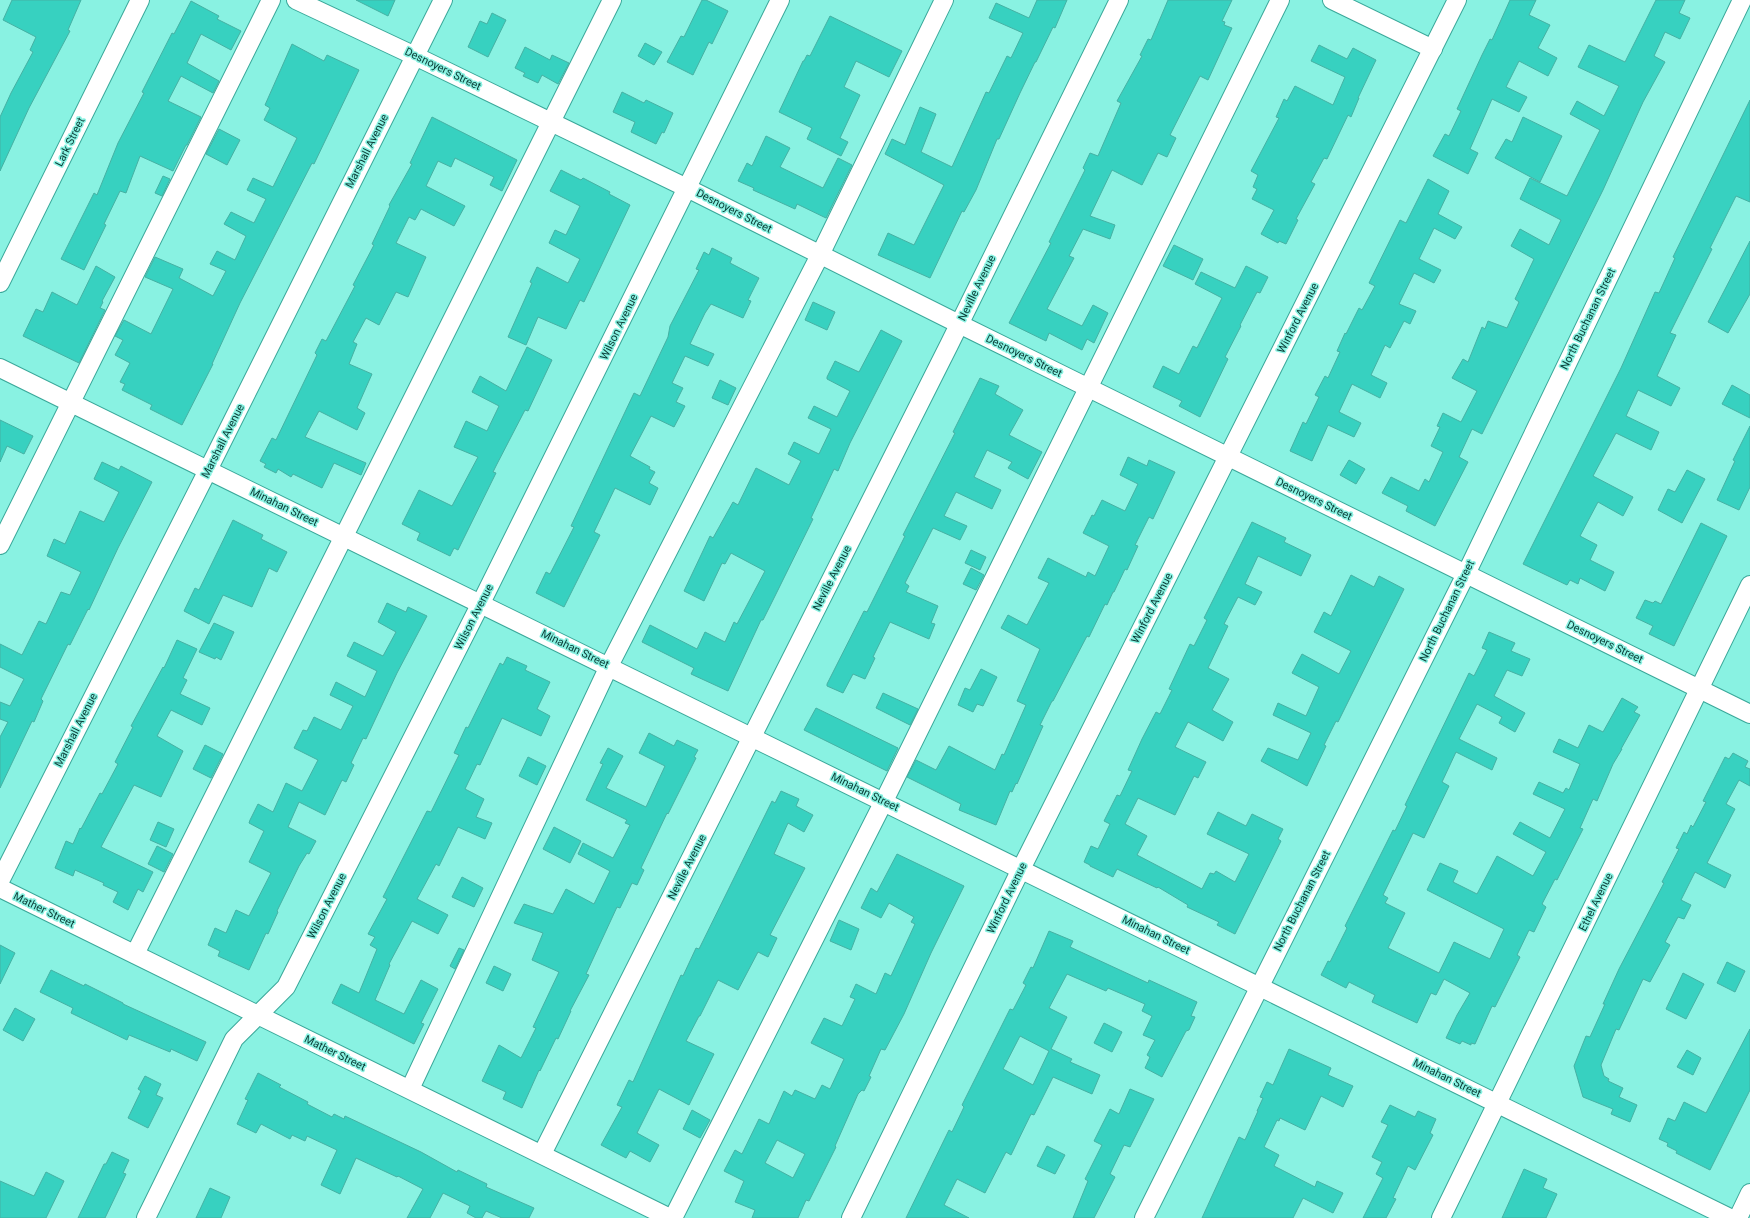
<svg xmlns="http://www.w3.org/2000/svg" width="1750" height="1218" font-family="Roboto,sans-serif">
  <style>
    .building { fill: #37d1c0; stroke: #45b1a3; fill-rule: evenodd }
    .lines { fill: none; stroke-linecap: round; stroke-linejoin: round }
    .minor-casing { stroke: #3aa89a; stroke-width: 20 }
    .minor { stroke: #fff; stroke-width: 18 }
    .labels { text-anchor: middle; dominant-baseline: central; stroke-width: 3; stroke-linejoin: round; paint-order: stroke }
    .street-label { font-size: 11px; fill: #083933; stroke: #89f2e2 }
  </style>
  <rect width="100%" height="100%" fill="#89f2e2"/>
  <!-- building -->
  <g class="building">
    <path d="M12 0H81L68 30 70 31 29 108 0 171V117L11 93 33 52 30 50 36 37 3 20Z"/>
    <path d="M356 0H395L388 16Z"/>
    <path d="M702 0H706L728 11 712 44 709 42 693 75 667 62 681 36 684 37Z"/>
    <path d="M1037 0H1067L1055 28 1053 27 1036 62H1035L1020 93 999 139H997L976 190 964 212 962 211 930 278 878 255 888 233 914 245 944 185 885 154 892 139 905 145 920 107 936 114 921 152 952 167 986 92 989 93 1007 56 1011 58 1023 33 989 18 996 3 1029 18Z"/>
    <path d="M1168 0H1232L1222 21 1225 22 1224 25 1232 28 1208 80 1200 76 1170 135 1176 138 1167 157 1158 153 1142 185 1112 170 1090 216 1115 225 1110 239 1083 229 1069 256 1074 258 1047 309 1082 326 1093 305 1108 313 1094 343 1087 339 1082 350 1049 333 1046 341 1009 323 1051 243 1049 242 1085 170 1083 168 1090 153 1098 156 1121 103 1117 101 1142 56 1140 55 1148 39 1151 40Z"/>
    <path d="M1510 0H1536L1529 15 1550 25 1538 48 1557 58 1548 76 1519 61 1506 87 1527 97 1519 112 1492 99 1470 149 1478 153 1468 174 1433 156 1445 134 1449 136 1461 111 1457 109 1482 55 1490 39 1492 40Z"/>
    <path d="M1656 0H1685L1679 13 1690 18 1680 39 1665 32 1654 56 1665 62 1643 102 1603 190 1482 434 1472 429 1459 457 1468 462 1435 526 1406 511 1408 506 1382 493 1391 477 1419 491 1425 479 1429 482 1443 452 1431 446 1440 427 1437 426 1443 413 1461 422 1477 391 1452 378 1463 359 1468 362 1482 327 1485 329 1488 321 1507 328 1519 302 1515 299 1534 259 1511 246 1520 229 1549 245 1561 220 1520 199 1530 178 1567 196 1600 130 1570 114 1577 101 1604 116 1619 86 1578 67 1589 45 1625 62Z"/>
    <path d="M191 1 219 16 217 19 241 31 231 50 201 34 187 63 219 81 213 93 181 76 168 101 201 117 187 145H186L173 171 140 156 126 193 120 191 104 224 106 225 84 270 61 259 94 193 97 195 118 143 144 93 142 92 172 33 174 34Z"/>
    <path d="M492 13 506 20 488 57 468 47 480 21 487 24Z"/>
    <path d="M830 16 902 51 889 77 856 61 844 87 860 95 840 138 848 142 841 156 807 139 812 128 779 112 803 61H804L807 55 810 56Z"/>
    <path d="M645 43 662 52 654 65 638 56Z"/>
    <path d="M292 44 324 61 327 55 359 70 314 164 312 163 240 303 212 364H213L182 425 150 409 152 405 122 390 125 384 120 382 130 363 115 355 123 340 115 336 124 320 151 334 173 289 145 277 155 257 183 269 179 278 213 296 226 271 210 264 217 251 235 260 246 236 224 224 231 212 254 223 266 199 247 190 253 178 273 187 297 138 264 120 270 108 265 105Z"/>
    <path d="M1319 45 1347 59 1353 48 1376 60 1358 98H1359L1351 117 1348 115 1327 159 1324 158 1311 182 1315 184 1296 219 1298 220 1286 244 1279 241 1278 243 1261 234 1274 210 1252 199 1257 189 1253 187 1258 175 1251 171 1279 118 1276 117 1284 99 1287 101 1295 86 1333 105 1345 77 1311 61Z"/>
    <path d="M525 47 550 60 552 55 569 63 558 84 542 75 538 83 523 76 525 73 515 68Z"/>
    <path d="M622 92 644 103 646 100 673 113 664 133 662 132 656 144 631 132 635 122 613 112Z"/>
    <path d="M1750 100V202L1736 196 1710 248 1712 249 1670 333 1676 335 1657 376 1680 388 1671 406 1638 390 1626 416 1659 432 1651 450 1616 433 1593 476 1633 497 1623 516 1598 502 1580 536 1597 545 1590 560 1614 572 1605 591 1580 578 1578 584 1570 580 1567 585 1523 564 1621 368 1655 292 1659 293 1675 258 1673 257Z"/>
    <path d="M432 117 517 160 502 191 490 185 494 177 455 158 451 167 438 161 426 186 465 206 454 226 421 209 415 220 409 217 396 243 426 257 408 297 396 292 379 325 366 318 353 342 357 344 349 364 372 374 357 408 365 413 357 430 319 411 305 437 366 463 361 475 334 463 322 488 293 474 291 477 278 469 276 473 264 467 266 464 260 461 272 438 276 440 317 355 315 353 322 339 326 341 355 286 353 285 374 245 372 244 390 206 389 205 412 164 410 163Z"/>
    <path d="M1523 117 1562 136 1540 182 1495 158 1506 139 1512 142Z"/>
    <path d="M219 129 240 140 227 165 206 154Z"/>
    <path d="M766 136 790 148 780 167 823 188 838 158 852 165 826 218 797 204 795 209 753 190 754 188 738 181 747 163 752 166Z"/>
    <path d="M561 170 581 180 583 178 610 192 609 194 630 205 584 302 580 300 566 329 538 317 526 345 508 337 532 283 530 282 537 267 568 283 580 259 549 243 555 230 566 235 580 206 550 191Z"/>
    <path d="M163 176 170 179 162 196 155 193Z"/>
    <path d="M1428 179 1449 191 1438 214 1462 227 1455 239 1434 228 1419 259 1441 270 1434 283 1414 273 1399 304 1416 311 1410 324 1404 321 1390 348 1385 345 1371 375 1387 383 1380 398 1352 384 1339 412 1361 423 1354 437 1328 425 1312 461 1290 451 1303 422 1306 424 1319 397 1315 395 1325 376 1328 378 1340 352 1337 351 1345 333 1346 334 1359 308 1362 310 1375 286 1369 283 1400 220 1406 223Z"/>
    <path d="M1750 241V294L1728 333 1708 322Z"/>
    <path d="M1174 245 1203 259 1193 280 1163 266Z"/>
    <path d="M712 248 732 258 730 263 759 278 748 300 751 301 743 318 711 304 705 313 690 344 714 354 708 366 685 356 672 383 683 388 676 402 685 406 674 427 651 416 630 456 650 467 649 469 655 472 649 483 658 488 650 505 615 488 594 532 600 535 564 607 536 593 546 572 550 574 574 527 571 526 634 393 640 396 668 337 670 326 699 270 696 269 704 252 709 255Z"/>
    <path d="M96 266 115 277 102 301 103 302 100 308 105 310 79 363 23 336 36 309 43 312 52 292 77 305Z"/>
    <path d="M1246 266 1268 277 1260 293 1257 292 1240 325 1241 326 1225 357 1228 359 1200 417 1179 406 1182 401 1153 387 1163 366 1179 374 1193 346 1197 348 1222 298 1195 284 1201 272 1235 288Z"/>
    <path d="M813 302 835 312 827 330 805 320Z"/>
    <path d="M881 330 902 341 850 443 838 471 834 469 811 518 813 519 775 596 763 620H761L728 691 691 674 694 668 642 642 650 625 697 649 705 632 725 642 734 622 737 624 765 571 731 553 725 564 722 563 704 601 684 591 702 553 710 536 713 538 733 502 738 505 756 468 789 485 801 461 788 454 794 442 819 454 831 429 808 418 814 406 837 417 850 391 827 379V377L835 361 859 372Z"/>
    <path d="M527 347 552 360 528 411 525 410 497 464 493 472 496 473 458 550 454 548 450 556 417 540 420 533 402 524 419 490 452 506 478 457 454 447 466 421 487 431 499 406 472 392 480 376 506 391Z"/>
    <path d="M980 378 999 386 995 394 1023 410 1009 435 1042 452 1028 479 1008 468 1012 462 987 450 974 477 1001 490 992 509 956 492 944 516 967 526 960 540 933 528 905 583 909 586 906 592 938 606 931 623 935 624 929 639 890 622 873 657 875 658 865 679 853 674 843 693 827 686V684L864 611 867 612 905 536 903 535 955 433 953 432Z"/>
    <path d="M720 380 736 388 728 405 712 398Z"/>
    <path d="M1732 385 1750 395V418L1722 404Z"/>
    <path d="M0 420 33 436 24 454 7 446 0 462Z"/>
    <path d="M1750 426V487L1739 510 1717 500 1735 461 1733 460Z"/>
    <path d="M1128 457 1147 466 1149 460 1175 472 1153 519 1149 517 1135 545 1138 546 1127 570 1125 569 1114 592H1113L1107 605 1105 604 1089 637 1087 636 1053 701H1052L1040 725 1043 726 1017 784 1016 783 1012 792 1010 791 996 825 959 810 961 804 907 777 916 760 936 770 949 746 995 770 1002 754 1004 755 1026 705 1017 701 1040 649 1001 628 1008 615 1027 625 1049 583 1038 578 1048 558 1086 577 1088 572 1095 576 1109 546 1083 533 1092 515 1094 516 1102 500 1125 511 1138 484 1120 475Z"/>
    <path d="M1349 460 1365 469 1356 484 1340 475Z"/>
    <path d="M102 462 119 470 121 466 152 482 118 548 89 610 88 609 70 645 68 644 41 699 43 701 34 722 32 721 0 788V737L8 722 0 719V702L10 706 24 679 0 667V644L22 655 39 621 46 624 61 592 70 595 81 572 47 556 54 539 65 544 80 511 104 522 119 492 94 479Z"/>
    <path d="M1687 470 1705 479 1682 523 1658 510 1668 489 1675 492Z"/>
    <path d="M233 520 263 535 261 539 287 552 277 572 269 568 252 607 223 595 209 624 184 611 195 588 199 590Z"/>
    <path d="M1252 522 1286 538 1284 542 1311 555 1301 576 1258 556 1245 584 1262 592 1255 605 1238 597 1224 624 1228 626 1208 668 1229 679 1212 710 1233 722 1223 741 1188 722 1175 747 1206 762 1198 778 1194 776 1175 815 1138 798 1125 824 1147 836 1137 855 1202 889 1210 873 1214 874 1216 871 1235 882 1249 854 1207 834 1218 812 1246 826 1252 814 1283 829 1278 839 1281 841 1235 934 1217 925 1219 922 1187 907 1188 905 1158 887 1157 888 1117 869 1113 877 1090 866V865L1084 862 1091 846 1098 849 1110 824 1104 821 1117 795 1120 796 1132 771 1128 770 1142 739 1156 712 1160 714 1172 690 1169 689 1190 644 1194 646 1207 620 1204 618Z"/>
    <path d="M1701 523 1727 536 1674 646 1649 634 1653 626 1636 618 1645 600 1653 603 1655 601 1661 604Z"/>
    <path d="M971 550 986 557 980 570 965 563Z"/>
    <path d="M971 568 984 575 976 590 963 584Z"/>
    <path d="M1351 575 1374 587 1379 576 1404 589 1338 722 1336 721 1324 745 1326 746 1307 786 1261 761 1268 748 1298 760 1311 733 1273 715 1278 703 1306 716 1319 687 1292 673 1302 654 1339 674 1351 651 1314 632 1324 612 1331 616Z"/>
    <path d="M387 603 406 612 408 607 427 616 397 673 366 739 363 738 351 763 354 765 346 782 342 780 325 815 299 802 288 827 316 841 309 854 307 853 299 866 277 911 278 912 268 934 266 933 249 970 218 956 220 951 208 945 215 928 226 933 236 910 249 916 271 873 249 862 264 831 249 823 250 820 258 804 273 812 286 783 302 791 318 760 294 748 303 730 307 731 314 717 341 730 353 706 330 695 336 682 365 697 377 671 347 656 354 642 383 656 396 632 378 622Z"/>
    <path d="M214 623 234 632 221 660 216 657 215 659 199 652Z"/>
    <path d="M1489 632 1515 643 1511 651 1530 659 1522 676 1507 670 1494 696 1525 713 1515 732 1499 723 1502 717 1477 704 1459 739 1497 758 1492 770 1456 752 1442 782 1449 786 1424 838 1413 833 1383 895 1388 898 1385 903 1405 913 1388 948 1439 973 1454 942 1490 959 1504 929 1427 890 1440 863 1458 871 1453 882 1477 894 1497 856 1533 876 1546 852 1513 834 1520 822 1550 838 1565 809 1533 794 1539 782 1563 793 1566 788 1569 790 1580 764 1553 752 1559 739 1578 748 1589 725 1603 732 1622 698 1638 707 1634 712 1640 715 1621 749H1622L1613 764 1597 801 1593 799 1580 828 1583 829 1557 880 1555 879 1542 904 1546 907 1534 932 1529 930 1517 955 1520 957 1495 1007 1492 1006 1475 1044 1471 1043V1045L1462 1041 1460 1044 1446 1038 1457 1015 1470 993 1444 979 1436 995 1431 993 1417 1023 1372 1002 1375 995 1349 982 1346 988 1321 975 1328 961 1330 962 1347 928 1345 926 1393 830 1395 831 1407 806 1405 805 1469 673 1474 676 1487 650 1482 648Z"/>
    <path d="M177 640 197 649 183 678 187 680 180 694 210 708 202 725 171 710 157 736 183 751 161 797 134 785 101 847 153 872 143 892 138 889 128 910 113 902 118 892 103 885 104 883 75 870 73 876 55 868 66 841 73 844 80 828 81 829 100 793 102 794 118 764 115 762 133 727 131 726 163 667 164 668Z"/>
    <path d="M507 657 527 666 525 670 550 682 537 709 550 716 541 736 502 718 480 765 477 764 465 789 484 799 476 817 492 823 485 839 458 827 439 866 436 864 417 899 448 915 438 934 412 921 389 964 390 965 375 1000 404 1014 421 980 438 989 421 1023 424 1024 414 1044 332 1003 341 984 359 993 377 949 370 945 375 937 368 934 387 899 383 897 427 811 431 812 459 755 454 753 466 727 468 728 500 663 503 665Z"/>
    <path d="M981 669 997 677 983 706 977 704 973 712 958 705 965 688 970 690Z"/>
    <path d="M883 693 918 709 910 725 876 708Z"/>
    <path d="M816 708 898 748 887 771 804 730Z"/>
    <path d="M649 733 674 746 677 740 698 750 694 757 696 758 668 814 667 813 641 868 644 870 637 885 632 883 620 908 617 907 586 974 589 975 570 1011H571L558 1039 556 1038 540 1071 539 1070 522 1108 503 1099 506 1092 482 1081 499 1045 521 1058 536 1028 533 1027 559 972 532 960 543 933 514 923 524 904 553 914 566 889 594 904 610 871 578 854 583 843 613 858 630 825 625 823 627 820 586 800 603 764 600 763 608 748 623 756 606 788 646 807 665 766 639 753Z"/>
    <path d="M205 745 223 754 211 778 193 769Z"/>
    <path d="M1733 753 1748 761 1745 767 1750 769V786L1739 780 1726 804 1735 809 1707 863 1731 875 1725 888 1695 872 1681 900 1691 905 1684 919 1678 917 1665 942 1670 945 1650 982 1643 979 1619 1030 1616 1029 1601 1065 1604 1076 1609 1079 1608 1081 1623 1088 1619 1097 1637 1105 1630 1122 1611 1114 1613 1109 1583 1097 1574 1066 1586 1036 1590 1037 1605 1004H1603L1619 969 1664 883 1662 882 1679 849 1676 848 1684 832 1687 834 1691 825 1693 827 1706 802 1703 801 1725 757 1729 759Z"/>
    <path d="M528 757 546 766 537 785 519 776Z"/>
    <path d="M781 791 799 799 796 806 813 815 804 832 788 823 774 854 805 868 770 935 777 938 768 957 758 952 738 990 718 980 700 1016H699L686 1041 714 1054 689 1105 659 1089 637 1133 659 1145 650 1162 630 1151 626 1158 601 1145 622 1107 617 1105 629 1080 633 1082 681 975 683 976 696 948 699 949 772 801 775 803Z"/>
    <path d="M158 822 174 829 166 847 150 840Z"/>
    <path d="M554 827 581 841 570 863 543 849Z"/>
    <path d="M157 846 173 854 164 872 148 864Z"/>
    <path d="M897 854 964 886 931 953 904 1014 885 1050 881 1049 869 1076 871 1077 864 1091 862 1090 858 1094 835 1146 836 1147 809 1201 806 1200 798 1218H752L755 1210 735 1202 744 1181 724 1171 735 1150 742 1154 759 1119 769 1124 784 1091 792 1096 795 1090 815 1099 822 1085 830 1089 844 1059 811 1043 824 1018 842 1026 855 999 850 997 856 984 876 994 885 973 891 976 915 924 911 922 914 917 889 903 881 918 861 908 871 888 877 892ZM777 1140 805 1154 793 1178 765 1163Z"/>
    <path d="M462 877 483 888 474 907 452 897Z"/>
    <path d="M839 920 859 929 851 950 830 941Z"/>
    <path d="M1049 931 1073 941 1070 947 1148 983 1149 980 1197 1002 1191 1016 1195 1017 1189 1030 1186 1031 1162 1077 1145 1068 1150 1057 1147 1055 1155 1040 1143 1035 1152 1016 1142 1011 1145 1004 1108 988 1106 991 1067 974 1049 1008 1067 1017 1051 1049 1072 1059 1070 1062 1100 1075 1092 1094 1053 1077 1034 1115 1031 1114 1011 1155 1006 1152 985 1193 957 1179 944 1205 969 1218H906L949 1130 952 1132 964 1107 962 1105 1010 1009 1013 1010 1026 985 1023 983 1031 967 1033 968ZM1020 1036 1049 1051 1033 1085 1003 1069Z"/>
    <path d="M0 945 15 953 0 984Z"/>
    <path d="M459 948 464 950 455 969 450 966Z"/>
    <path d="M1727 962 1745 971 1735 992 1717 983Z"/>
    <path d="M494 966 511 974 503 991 486 983Z"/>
    <path d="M51 970 84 986 85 984 123 1003V1004L206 1042 197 1061 171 1049 170 1052 129 1035 127 1040 71 1013 73 1008 40 992Z"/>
    <path d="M1683 973 1704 984 1686 1019 1666 1009Z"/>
    <path d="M15 1008 35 1019 23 1041 3 1030Z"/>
    <path d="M1104 1023 1122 1032 1112 1052 1094 1043Z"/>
    <path d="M1750 1029V1090L1710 1170 1676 1153 1677 1151 1667 1146 1668 1143 1659 1139 1668 1118 1675 1121 1684 1102 1706 1113Z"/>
    <path d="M1289 1049 1331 1068 1328 1075 1353 1086 1343 1107 1321 1096 1305 1130 1280 1118 1279 1121 1277 1120 1264 1147 1279 1155 1274 1166 1315 1187 1317 1181 1343 1193 1333 1213 1303 1198 1293 1218H1202L1239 1137 1245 1140 1258 1111H1257L1263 1098 1260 1097 1267 1082 1273 1085Z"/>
    <path d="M1687 1050 1701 1058 1693 1075 1677 1067Z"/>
    <path d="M258 1073 281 1085 279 1087 308 1102 307 1104 332 1117 334 1114 344 1119 345 1116 421 1152 457 1172 458 1170 487 1184 486 1187 534 1208 529 1218H502L486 1211 482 1218H476L467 1213 470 1206 443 1193 430 1218H407L423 1189 398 1176 397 1177 356 1158 340 1194 321 1185 337 1150 307 1136 305 1141 292 1135 290 1139 261 1124 256 1133 237 1124 248 1100 245 1099Z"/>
    <path d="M145 1076 161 1084 156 1095 163 1098 148 1128 128 1118 141 1091 138 1089Z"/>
    <path d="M1130 1089 1154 1099 1130 1147 1124 1145 1110 1174 1115 1177 1094 1218H1073L1088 1181 1085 1179 1102 1145 1094 1141 1110 1109 1119 1114Z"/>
    <path d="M1390 1105 1415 1117 1418 1111 1436 1119 1430 1133 1433 1135 1415 1170 1408 1166 1393 1198 1396 1199 1386 1218H1363L1383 1178 1376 1174 1382 1162 1372 1157 1388 1125 1381 1122Z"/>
    <path d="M692 1110 710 1120 700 1138 683 1129Z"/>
    <path d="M1047 1146 1065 1155 1055 1174 1037 1166Z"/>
    <path d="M112 1152 129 1160 123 1173 126 1174 105 1218H78L104 1164H106Z"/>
    <path d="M1524 1169 1547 1179 1543 1188 1557 1194 1546 1218H1502Z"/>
    <path d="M46 1172 64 1181 46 1218H0V1181L34 1196Z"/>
    <path d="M210 1188 230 1197 221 1218H196Z"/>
  </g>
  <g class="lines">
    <defs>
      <g id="minor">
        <path d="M296 0 415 56 687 188 959 324 1750 714"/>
        <path d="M1332 0 1433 49"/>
        <path d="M0 283 140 0"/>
        <path d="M0 368 1730 1218"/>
        <path d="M0 545 271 0"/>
        <path d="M0 881 208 470 443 0"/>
        <path d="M0 888 670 1218"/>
        <path d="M135 954 612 0"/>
        <path d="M410 1089 609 666 820 255 944 0"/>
        <path d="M542 1154 949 345 1119 0"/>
        <path d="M146 1218 234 1039 286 987 481 603 780 0"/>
        <path d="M673 1218 884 801 1280 0"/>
        <path d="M851 1218 1021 869 1457 0"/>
        <path d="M1144 1218 1466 574 1742 0"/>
        <path d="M1441 1218 1750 585"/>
        <path d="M1738 1218 1750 1193"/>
      </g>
    </defs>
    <!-- minor casing -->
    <use href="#minor" class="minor-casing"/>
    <!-- minor -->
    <use href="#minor" class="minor"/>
  </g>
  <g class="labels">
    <!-- street labels -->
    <g class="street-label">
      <text transform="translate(443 69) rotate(26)">Desnoyers Street</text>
      <text transform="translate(70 142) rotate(-64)">Lark Street</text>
      <text transform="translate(367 151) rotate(-63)">Marshall Avenue</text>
      <text transform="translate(734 211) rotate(27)">Desnoyers Street</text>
      <text transform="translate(977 288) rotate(-64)">Neville Avenue</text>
      <text transform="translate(1298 318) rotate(-63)">Winford Avenue</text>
      <text transform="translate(1588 319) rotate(-64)">North Buchanan Street</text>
      <text transform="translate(619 327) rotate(-64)">Wilson Avenue</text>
      <text transform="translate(1024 356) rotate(26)">Desnoyers Street</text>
      <text transform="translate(223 441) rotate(-63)">Marshall Avenue</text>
      <text transform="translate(1314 499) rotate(26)">Desnoyers Street</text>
      <text transform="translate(284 507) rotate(26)">Minahan Street</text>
      <text transform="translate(832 578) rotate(-63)">Neville Avenue</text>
      <text transform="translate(1152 608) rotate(-63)">Winford Avenue</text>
      <text transform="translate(1447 611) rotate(-64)">North Buchanan Street</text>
      <text transform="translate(474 617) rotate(-63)">Wilson Avenue</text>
      <text transform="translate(1605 642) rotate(26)">Desnoyers Street</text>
      <text transform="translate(575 649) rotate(26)">Minahan Street</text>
      <text transform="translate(76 730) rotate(-63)">Marshall Avenue</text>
      <text transform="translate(865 792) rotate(26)">Minahan Street</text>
      <text transform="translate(687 867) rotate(-63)">Neville Avenue</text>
      <text transform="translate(1007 898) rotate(-64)">Winford Avenue</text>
      <text transform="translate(1302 901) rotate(-63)">North Buchanan Street</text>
      <text transform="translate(1596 902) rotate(-64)">Ethel Avenue</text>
      <text transform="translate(327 906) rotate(-63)">Wilson Avenue</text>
      <text transform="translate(44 910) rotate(26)">Mather Street</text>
      <text transform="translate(1156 935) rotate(26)">Minahan Street</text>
      <text transform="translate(335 1053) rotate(26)">Mather Street</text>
      <text transform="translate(1447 1078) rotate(26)">Minahan Street</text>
    </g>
  </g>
</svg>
